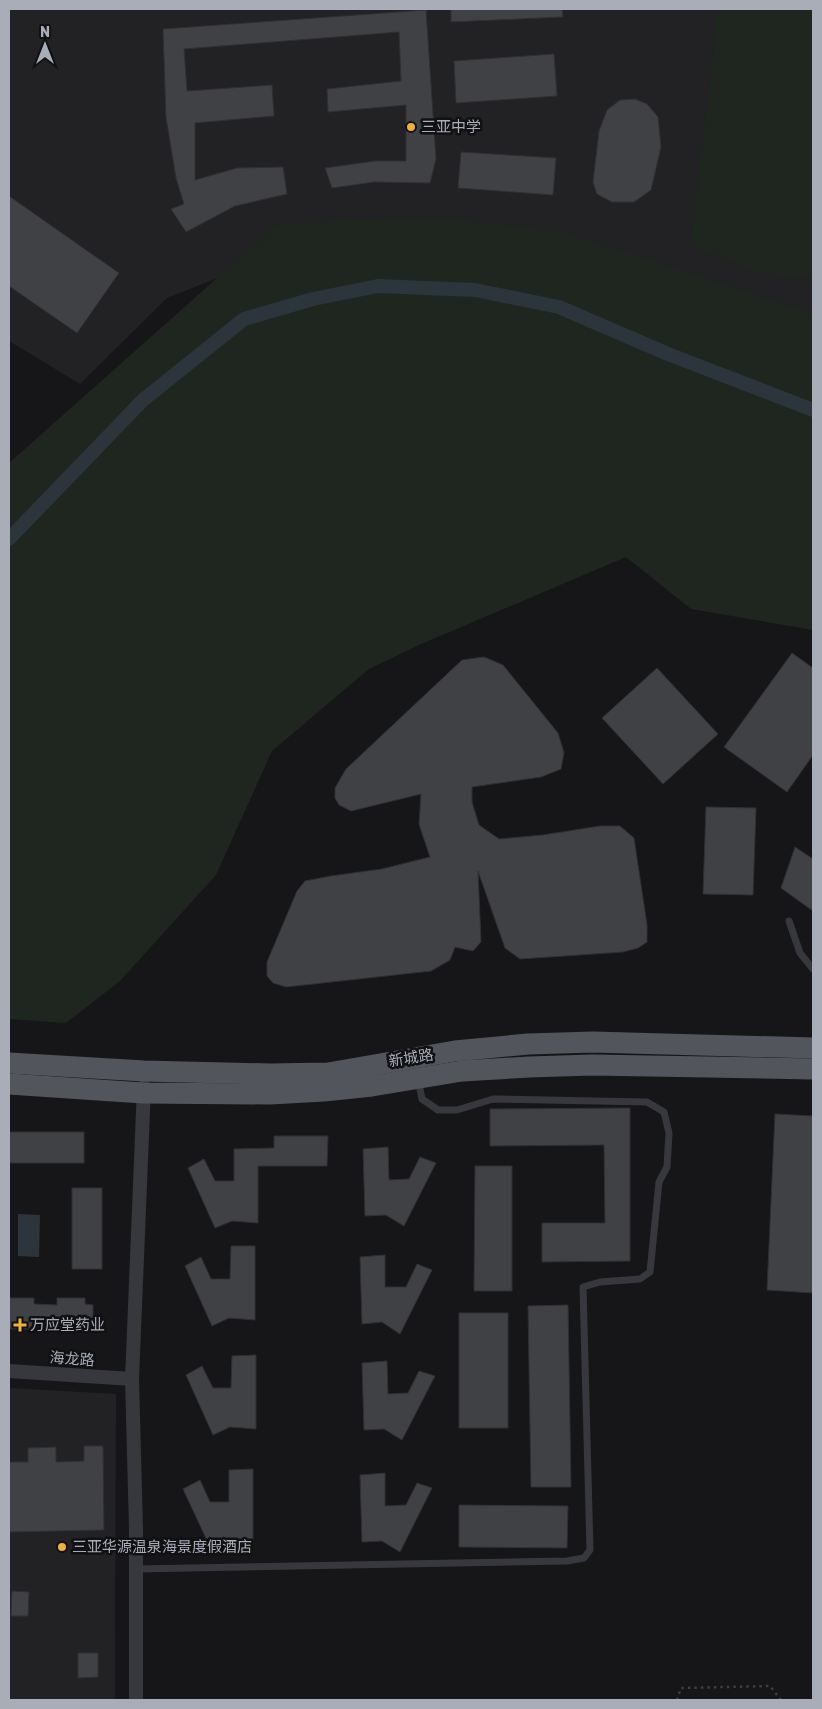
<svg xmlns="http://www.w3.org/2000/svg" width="822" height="1709" font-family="Rubik,'Noto Sans SC',sans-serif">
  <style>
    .built { fill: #222225 }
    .green { fill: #1e261f }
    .water { fill: #2c353c }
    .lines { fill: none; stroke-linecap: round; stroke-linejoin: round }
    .canal { stroke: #2c353c; stroke-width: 14 }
    .building { fill: #404145; stroke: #303034 }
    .path { stroke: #3d3f44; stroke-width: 2.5; stroke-dasharray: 2.5 4; stroke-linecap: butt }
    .lane { stroke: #37383d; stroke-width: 7 }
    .street { stroke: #37383d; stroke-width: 14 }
    .primary { stroke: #53555c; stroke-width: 21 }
    .poi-dot { fill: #f2b134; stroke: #111113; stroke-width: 2 }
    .labels { text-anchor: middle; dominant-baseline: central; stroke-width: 5; stroke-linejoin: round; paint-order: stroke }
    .poi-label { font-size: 15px; fill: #a8adb8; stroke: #111113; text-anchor: start }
    .street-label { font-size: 15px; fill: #a8adb8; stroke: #111113 }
  </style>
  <rect width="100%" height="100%" fill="#161618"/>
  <!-- built -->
  <g class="built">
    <path d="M9 9H813V335L283 252 167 298 80 384 9 341Z"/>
    <path d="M9 1388 116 1394 115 1700H9Z"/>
  </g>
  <!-- green -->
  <g class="green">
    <path d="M718 9H813V277L803 279 756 272 691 244Z"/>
    <path d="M440 217 567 233 813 314V630L691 609 626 557 419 645 369 669 272 751 216 875 120 981 66 1023 9 1019V463L279 223Z"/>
  </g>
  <!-- water -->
  <path class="water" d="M18 1214 40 1215 39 1257 18 1256Z"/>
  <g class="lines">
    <!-- canal -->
    <path class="canal" d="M9 539 143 400 244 319 313 299 378 286 475 290 559 307 668 354 813 410"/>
  </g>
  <!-- building -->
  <g class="building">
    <path d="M451 9H562L563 17 451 22Z"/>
    <path d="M426 10 436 159 430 183 374 182 332 188 325 168 375 161H406V105L328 112 327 89 401 81 399 32 184 49 187 91 272 85 274 116 195 123V180L237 168 283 167 287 194 235 206 186 232 171 209 184 204 176 178 166 117 163 29Z"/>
    <path d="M554 54 557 96 456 103 454 61Z"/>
    <path d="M635 99 647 104 658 117 661 147 651 190 634 202H612L597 194 593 182 599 131 607 110 620 100Z"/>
    <path d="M461 152 556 158 553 195 458 188Z"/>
    <path d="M9 196 119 273 77 333 9 286Z"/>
    <path d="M792 653 813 668V755L787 792 724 747Z"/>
    <path d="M484 657 503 665 558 733 564 753 561 769 541 777 472 787V802L479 825 499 839 543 835 600 826H620L634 838 647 925V942L638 948 623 952 520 959 505 948 478 871 481 942 473 951 455 947 450 960 431 971 286 987 273 983 267 976V962L297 891 305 881 331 876 382 869 430 857 419 824 421 794 351 811 339 805 335 798V788L346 769 462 660Z"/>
    <path d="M657 668 718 734 663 784 602 718Z"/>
    <path d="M706 807 756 808 753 895 703 894Z"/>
    <path d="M795 847 813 859V911L781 888Z"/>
    <path d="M630 1108V1261L542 1262V1223H605L604 1145 490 1146V1109Z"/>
    <path d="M775 1114 813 1116V1293L767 1290Z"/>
    <rect x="9" y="1132" width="75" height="31"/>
    <path d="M274 1136H328L327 1166H258V1223L232 1221 215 1228 188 1168 204 1159 215 1181H234V1149L274 1148Z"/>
    <path d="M388 1147 389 1180 409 1179 420 1157 436 1163 404 1226 386 1215 365 1216 363 1149Z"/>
    <path d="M475 1166H512V1291H474Z"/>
    <rect x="72" y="1188" width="30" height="81"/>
    <path d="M231 1246H255V1320L229 1318 212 1326 185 1266 201 1257 211 1279H230Z"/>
    <path d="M385 1255V1287H406L417 1264 432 1270 400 1334 382 1322 362 1324 360 1257Z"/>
    <path d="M9 1298H34V1304L57 1305V1298H85V1304L93 1305V1322H86V1328L59 1327V1321H33V1329H9Z"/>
    <path d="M568 1305 571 1487H531L528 1306Z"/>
    <rect x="459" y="1313" width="49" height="115"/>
    <path d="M256 1355V1429L230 1427 213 1435 186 1375 202 1366 213 1388H231L232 1356Z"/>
    <path d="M387 1361 388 1394 408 1393 419 1371 435 1376 402 1440 384 1429 364 1430 362 1363Z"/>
    <path d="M84 1446H103L104 1530 9 1532V1462H28V1448L56 1447V1462L84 1461Z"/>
    <path d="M253 1469V1544L228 1542 211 1549 183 1489 200 1480 210 1502H229V1470Z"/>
    <path d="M385 1473V1506L406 1505 417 1483 432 1488 400 1552 382 1541 362 1542 360 1475Z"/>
    <path d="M459 1505 568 1506 567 1548 459 1547Z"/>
    <path d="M12 1591 29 1592 28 1616H11Z"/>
    <path d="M78 1653H98V1677L78 1678Z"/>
  </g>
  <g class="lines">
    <!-- path -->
    <path class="path" d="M677 1700 681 1688 770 1686 781 1700"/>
    <!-- lane -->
    <g class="lane">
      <path d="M789 921 800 953 813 969"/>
      <path d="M136 1569 567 1561 584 1558 590 1550 583 1287 600 1282 640 1279 650 1272 659 1182 667 1167 669 1133 664 1112 647 1102 493 1099 457 1110H438L422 1099 418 1079"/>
    </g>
    <!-- street -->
    <g class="street">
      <path d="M9 1371 132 1379"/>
      <path d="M136 1700V1528L132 1379 144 1087"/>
    </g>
    <!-- primary -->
    <g class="primary">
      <path d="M9 1063 144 1071 270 1074 328 1073 455 1051 528 1044 593 1042 813 1048"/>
      <path d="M9 1084 143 1093 270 1094 324 1091 372 1086 462 1071 529 1067 592 1065 813 1069"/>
    </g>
  </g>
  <!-- markers -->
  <g class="poi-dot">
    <circle cx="411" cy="127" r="5"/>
    <path d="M17.5 1317.5h5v5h5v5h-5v5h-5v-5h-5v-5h5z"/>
    <circle cx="62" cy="1547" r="5"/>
  </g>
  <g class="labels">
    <!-- poi labels -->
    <g class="poi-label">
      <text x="421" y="127">三亚中学</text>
      <text x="30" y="1325">万应堂药业</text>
      <text x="72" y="1547">三亚华源温泉海景度假酒店</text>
    </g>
    <!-- street labels -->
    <g class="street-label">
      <text transform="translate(411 1058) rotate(-9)">新城路</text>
      <text transform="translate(72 1359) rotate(4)">海龙路</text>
    </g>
  </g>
  <!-- border -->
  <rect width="822" height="1709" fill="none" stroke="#a8adb8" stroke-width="20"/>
  <!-- north arrow -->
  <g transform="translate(45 45)" stroke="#111113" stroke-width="4" paint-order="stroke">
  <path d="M0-4L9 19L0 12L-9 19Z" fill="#a8adb8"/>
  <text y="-8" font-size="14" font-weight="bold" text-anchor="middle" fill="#a8adb8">N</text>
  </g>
</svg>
